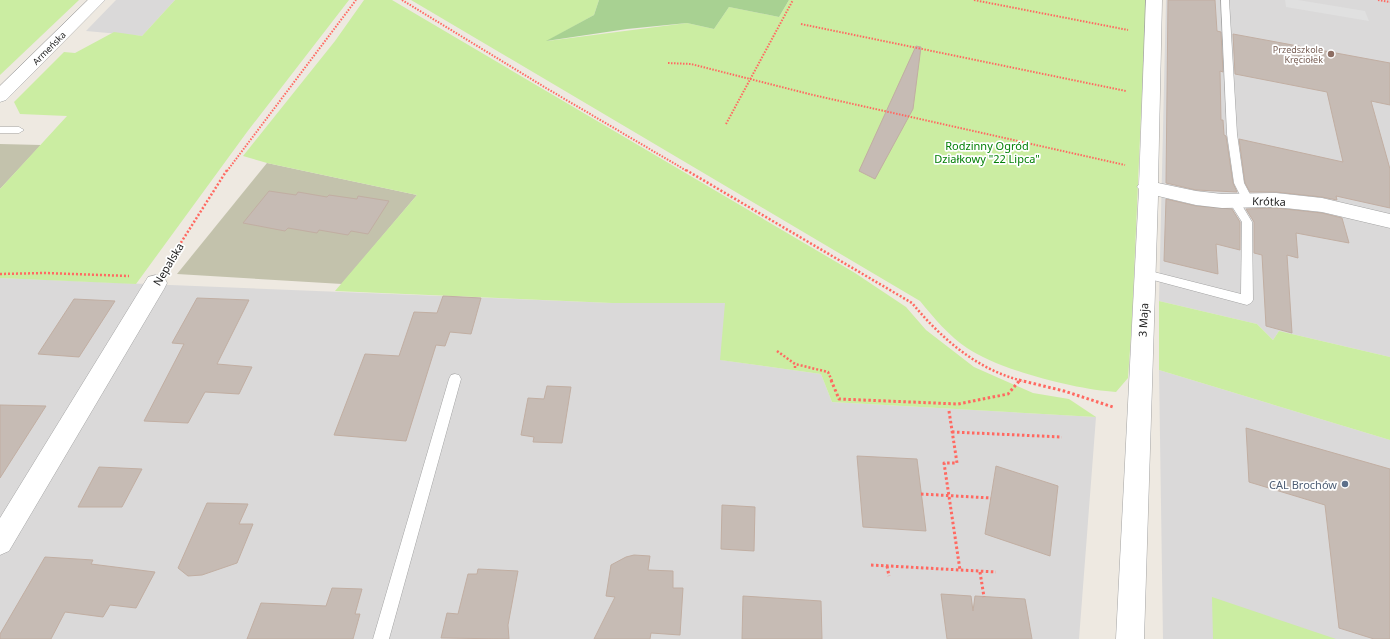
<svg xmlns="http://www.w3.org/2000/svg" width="1390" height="639" font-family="'Noto Sans',sans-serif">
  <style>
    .residential { fill: #dad9d9 }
    .construction { fill: #c3c2ac }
    .grass { fill: #cbeda2 }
    .forest { fill: #a8d192 }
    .parking { fill: #e0e0e0 }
    .building { fill: #c6bbb4; stroke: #c1aea2 }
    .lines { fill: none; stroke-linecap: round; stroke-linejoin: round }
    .lane-casing { stroke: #a3a3a3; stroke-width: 1 }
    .street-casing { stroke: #a3a3a3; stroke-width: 1 }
    .path-far2 { stroke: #ff6961; stroke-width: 2; stroke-dasharray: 1.5 1.5; stroke-linecap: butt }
    .path-far1 { stroke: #ff6961; stroke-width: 2.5; stroke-dasharray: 2 2; stroke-linecap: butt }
    .path { stroke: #ff6961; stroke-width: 3; stroke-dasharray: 2.5 2.5; stroke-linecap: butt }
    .lane { fill: #fff; fill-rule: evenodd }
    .street { fill: #fff; fill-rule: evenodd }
    .education-dot { fill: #8d6e63; stroke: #fff; stroke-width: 1.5 }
    .service-dot { fill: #5c6f8a; stroke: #fff; stroke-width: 1.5 }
    .labels { text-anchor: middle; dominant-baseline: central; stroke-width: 3.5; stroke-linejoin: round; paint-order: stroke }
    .far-street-label { font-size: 9px; fill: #1c1c1c; stroke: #fff }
    .far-education-label { font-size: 9px; fill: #785e54; stroke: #fff; text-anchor: end }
    .park-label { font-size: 11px; fill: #048008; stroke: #fff }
    .street-label { font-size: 11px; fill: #1c1c1c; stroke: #fff }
    .service-label { font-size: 11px; fill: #4e5e75; stroke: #fff; text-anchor: end }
  </style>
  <rect width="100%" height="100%" fill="#eee9e1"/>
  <!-- residential -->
  <g class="residential">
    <path d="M116 0H175L142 36 86 31Z"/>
    <path d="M1166 0H1390V357L1279 331 1273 340 1257 324 1159 301Z"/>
    <path d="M0 278 612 303H726L721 360 821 374 832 402 1096 417 1079 639H0Z"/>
    <path d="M1159 370 1390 440V639H1163Z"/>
  </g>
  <!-- construction -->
  <g class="construction">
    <path d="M0 144 41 145 0 189Z"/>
    <path d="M267 163 417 195 342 284 177 274Z"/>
  </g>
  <!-- grass -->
  <g class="grass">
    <path d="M0 0H79L0 75Z"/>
    <path d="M175 0H349L247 132 136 284 0 278V189L67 116 20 114 14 102 64 52 75 53 114 32 142 36Z"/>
    <path d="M364 0H392L855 273 906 307 926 330 974 367 1033 393 1069 399 1096 417 832 402 821 374 720 360 725 303H612L335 291 417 195 267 163 243 156 335 41Z"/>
    <path d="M411 0H599L594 15 547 41 687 23 714 29 729 7 779 17 789 0H1146L1132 321 1128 378 1116 392C1078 390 999 370 967 348 949 336 934 318 920 301Z"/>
    <path d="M1159 301 1257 324 1273 340 1279 331 1390 357V440L1159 370Z"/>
    <path d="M1212 597 1336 639H1213Z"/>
  </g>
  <!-- forest -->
  <path class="forest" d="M599 0H789L779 17 729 7 714 29 687 23 627 29 546 41 594 15Z"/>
  <!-- parking -->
  <path class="parking" d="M1285 0H1298L1365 11 1369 21 1286 7Z"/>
  <!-- building -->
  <g class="building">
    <path d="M1168 0H1215L1217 31 1221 32 1223 72 1220 71 1221 120H1223L1224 135 1226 136 1233 183 1237 192 1196 190 1166 183Z"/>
    <path d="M1233 34 1390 63V105L1371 101 1390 169V208L1336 196 1337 200 1322 197 1276 192H1250L1245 183 1239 139 1343 162 1327 92 1235 74Z"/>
    <path d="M916 46 921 47 913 109 875 179 859 171Z"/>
    <path d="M269 191 296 195 298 192 327 197 329 195 357 199 358 196 389 201 368 234 351 231 348 235 319 230 317 233 288 228 285 231 243 223Z"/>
    <path d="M1166 199 1196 206 1232 209 1240 222V250L1216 244 1218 274 1164 261Z"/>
    <path d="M1276 208 1322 213 1342 218 1349 243 1296 233 1298 258 1287 255 1292 333 1266 326 1262 255 1254 253V222L1246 209Z"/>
    <path d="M443 296 481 298 471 334 450 332 445 346 436 345 406 441 334 435 365 354 399 356 414 312 437 313Z"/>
    <path d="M197 298 249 300 217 364 252 367 239 394 205 392 188 423 144 421 184 344 172 343Z"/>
    <path d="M74 299 115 301 79 357 38 354Z"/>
    <path d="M547 386 571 387 562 443 533 442 534 437 521 435 528 398 544 399Z"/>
    <path d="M0 405 46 406 0 478Z"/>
    <path d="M1246 428 1390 469V639H1374L1339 628 1325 505 1249 482Z"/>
    <path d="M857 456 917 459 926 531 863 527Z"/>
    <path d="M996 466 1058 486 1050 556 985 534Z"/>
    <path d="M99 467 142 469 122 507H78Z"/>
    <path d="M207 503 248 504 239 524H253L237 563 202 575 188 576 178 568Z"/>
    <path d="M722 505 755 507 754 551 721 549Z"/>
    <path d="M634 555 650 556 648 570 673 571V588H683L680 635 651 633 650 639H594L615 597 606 596 611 565 626 557Z"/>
    <path d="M45 557 93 560 91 564 155 572 136 608 110 605 103 617 65 612 51 639H0V634Z"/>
    <path d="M478 569 518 571 508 625 509 639 441 638 447 613 458 614 468 574H477Z"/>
    <path d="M332 588 362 589 355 614H360L353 639H247L261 603 326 606Z"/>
    <path d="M941 594 971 596 973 611 975 596 1025 599 1032 639H947Z"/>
    <path d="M743 596 821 601 822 639H742Z"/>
  </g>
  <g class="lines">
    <defs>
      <g id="lane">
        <path d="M1221 0H1229L1237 134 1244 183 1253 200 1248 204 1244 203 1234 183 1227 134Z"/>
        <path d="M0 127H19L24 130 19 133H0Z"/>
        <path d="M1233 196 1237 197 1252 222 1253 300 1251 303 1247 305 1142 277 1140 274 1142 271 1146 270 1241 294 1242 222 1228 200Z"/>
        <path d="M455 374 459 375 461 379 389 639H373L449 379 451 375Z"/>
      </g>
      <g id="street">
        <path d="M88 0H105L6 100 0 102V86Z"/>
        <path d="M1146 0H1162L1158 183 1196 191 1222 194 1276 193 1322 198 1390 214V228L1322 212 1276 207 1222 208 1196 205 1158 196 1144 639H1116L1139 189 1137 187 1139 184Z"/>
        <path d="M156 275 164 277 167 283 164 289 9 551 0 555V518L148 277Z"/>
      </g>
    </defs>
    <!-- lane casing -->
    <use href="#lane" class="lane-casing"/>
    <!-- street casing -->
    <use href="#street" class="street-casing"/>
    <!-- path-far2 -->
    <g class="path-far2">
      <path d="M402 0 546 88 687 171"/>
      <path d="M974 0 1128 30"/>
      <path d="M1378 0 1390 2"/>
      <path d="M801 24 1126 91"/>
      <path d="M668 63 691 64 813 95 1125 165"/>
      <path d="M726 124 793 0"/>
      <path d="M227 171 356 0"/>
    </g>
    <!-- path-far1 -->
    <g class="path-far1">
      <path d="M686 170 912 303C941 338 977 370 1023 381"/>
      <path d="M168 263 227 170"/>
      <path d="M0 274 45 273 129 276"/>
      <path d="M777 351 795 364 828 372 832 381"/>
      <path d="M795 366V370"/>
    </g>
    <!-- path -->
    <g class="path">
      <path d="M831 380 839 399 958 404 1008 394 1020 380"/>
      <path d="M1019 380 1064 391 1113 407"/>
      <path d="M949 411 957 463H944L960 570"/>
      <path d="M952 432 1062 437"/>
      <path d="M921 494 991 498"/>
      <path d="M871 565 996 572"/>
      <path d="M887 566 889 576"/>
      <path d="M980 572 984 597"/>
    </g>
    <!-- lane -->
    <use href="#lane" class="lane"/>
    <!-- street -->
    <use href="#street" class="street"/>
  </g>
  <!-- markers -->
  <circle class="education-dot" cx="1331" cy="54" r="4"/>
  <circle class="service-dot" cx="1345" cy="484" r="4"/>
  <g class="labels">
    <!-- far-street labels -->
    <g class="far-street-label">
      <text transform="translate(49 48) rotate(-45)">Armeńska</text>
    </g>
    <!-- far-education labels -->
    <g class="far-education-label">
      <text x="1323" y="49">Przedszkole<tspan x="1323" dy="10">Kręciołek</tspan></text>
    </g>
    <!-- park labels -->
    <g class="park-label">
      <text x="987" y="145">Rodzinny Ogród<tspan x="987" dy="13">Działkowy "22 Lipca"</tspan></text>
    </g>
    <!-- street labels -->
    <g class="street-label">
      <text transform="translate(1269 201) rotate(2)">Krótka</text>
      <text transform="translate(168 264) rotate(-59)">Nepalska</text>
      <text transform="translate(1143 320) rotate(-87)">3 Maja</text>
    </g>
    <!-- service labels -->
    <g class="service-label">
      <text x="1337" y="484">CAL Brochów</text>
    </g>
  </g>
</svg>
